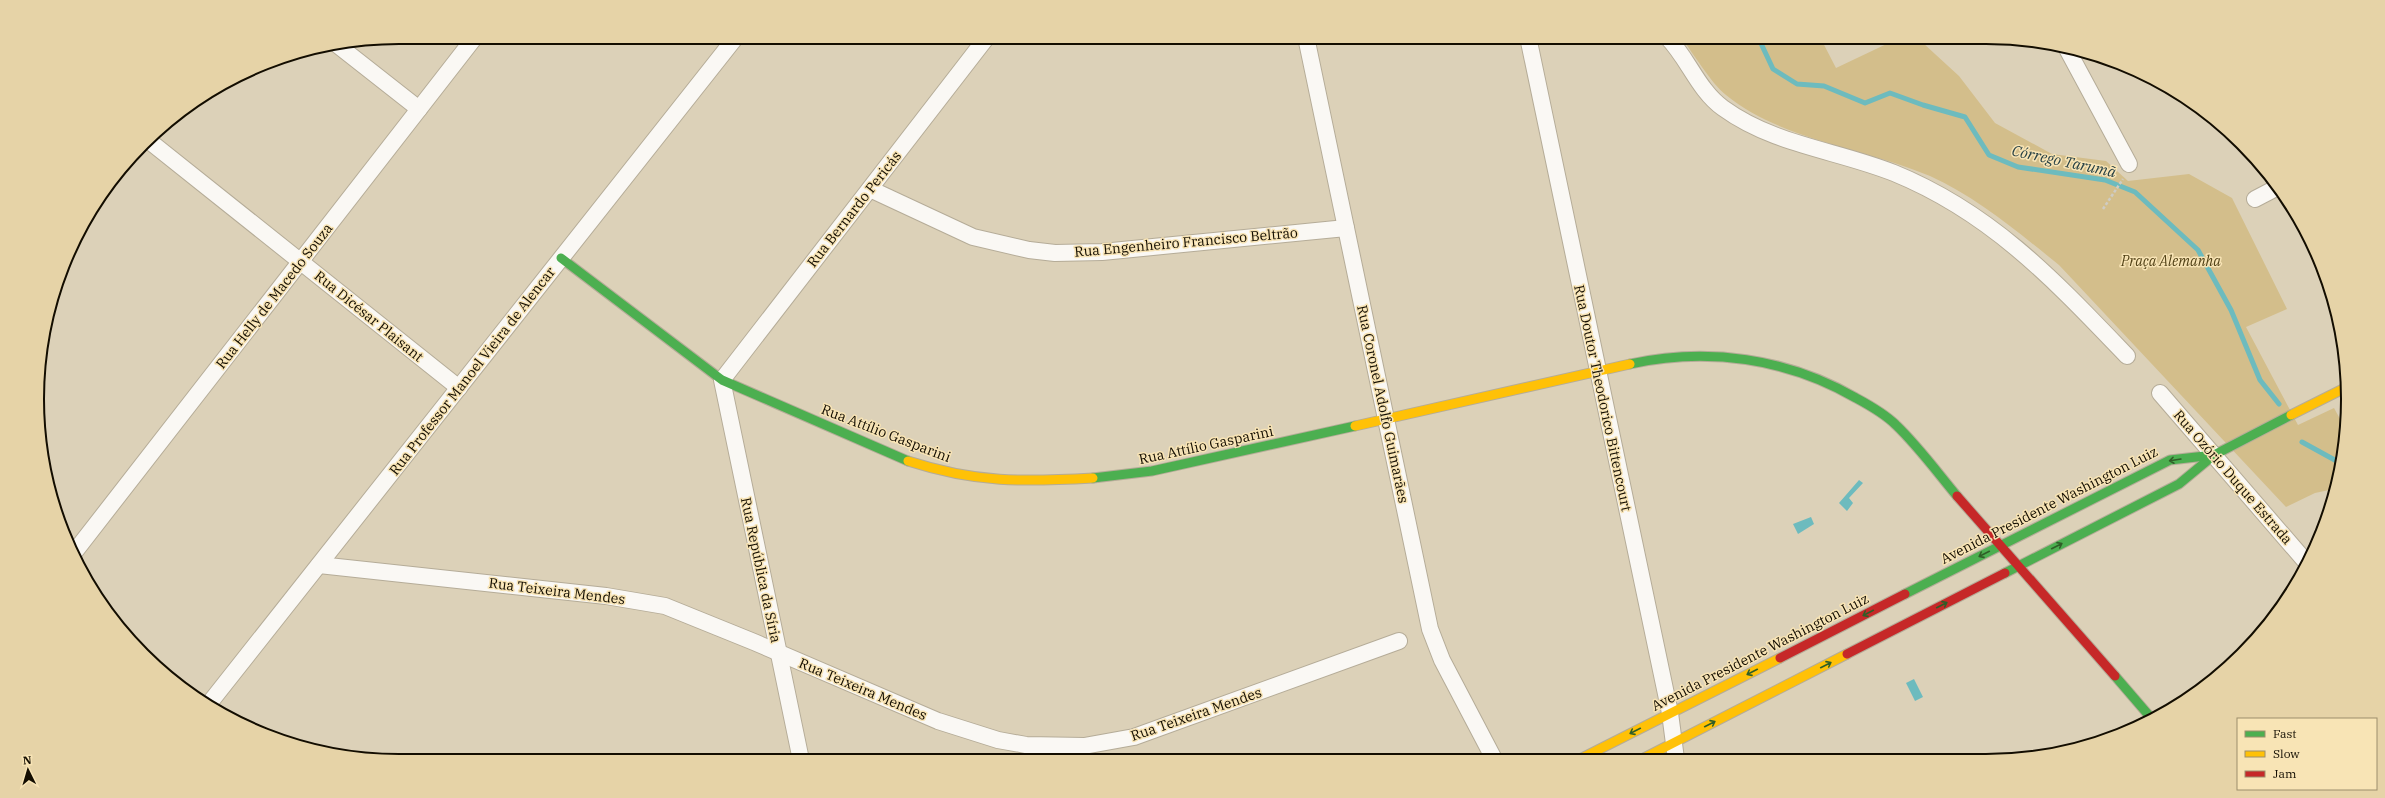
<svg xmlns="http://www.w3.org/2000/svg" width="2385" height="798" font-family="'IBM Plex Serif',serif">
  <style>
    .green { fill: #d3be8b }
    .water { fill: #6dbbbe }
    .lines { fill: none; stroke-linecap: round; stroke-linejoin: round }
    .stream { stroke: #6dbbbe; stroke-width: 5 }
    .street-casing { stroke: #b5ac98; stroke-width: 18 }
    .fast-casing { stroke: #b5ac98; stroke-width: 11 }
    .slow-casing { stroke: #b5ac98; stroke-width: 11 }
    .jam-casing { stroke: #b5ac98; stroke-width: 11 }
    .path { stroke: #cfccc4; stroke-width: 2.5; stroke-dasharray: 3 2; stroke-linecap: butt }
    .street { stroke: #faf8f4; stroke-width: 16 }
    .fast { stroke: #4caf50; stroke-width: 9 }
    .slow { stroke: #ffc107; stroke-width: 9 }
    .jam { stroke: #c62828; stroke-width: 9 }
    .oneway { stroke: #305e28 }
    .labels { text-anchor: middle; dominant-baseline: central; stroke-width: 3; stroke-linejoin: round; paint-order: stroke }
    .street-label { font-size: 14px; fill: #130d00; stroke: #f8e4b5 }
    .park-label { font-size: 14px; font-style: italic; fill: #524217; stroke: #f8e4b5 }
    .water-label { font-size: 15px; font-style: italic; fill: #274044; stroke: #f8e4b5 }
    .rim { fill: none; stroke: #130d00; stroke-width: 2 }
  </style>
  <rect width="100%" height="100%" fill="#dcd1b8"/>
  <!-- green -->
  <path class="green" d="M1681 37H1820L1836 68 1895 40 1923 43 1959 76 1995 123 2052 154 2106 161 2128 181 2189 174 2232 198 2287 309 2246 327 2298 425 2334 408 2345 428 2341 470 2334 489 2315 493 2286 507 2059 265C2019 233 1977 197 1930 176 1864 148 1781 140 1726 95 1711 83 1693 53 1681 37Z"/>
  <!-- water -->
  <g class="water">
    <path d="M1859 480 1863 483 1849 498 1853 503 1847 511 1839 503Z"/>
    <path d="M1811 517 1814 524 1798 534 1793 524Z"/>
    <path d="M1914 679 1923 697 1915 701 1906 683Z"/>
  </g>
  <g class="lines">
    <!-- stream -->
    <g class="stream">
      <path d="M1758 37 1773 69 1797 84 1824 86 1865 103 1890 93 1923 105 1965 117 1989 155 2018 167 2105 180 2135 192 2198 250 2231 310 2260 380 2279 404"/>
      <path d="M2302 442 2342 464"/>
    </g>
    <defs>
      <g id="street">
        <path d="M1306 37 1430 629 1442 660 1494 759"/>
        <path d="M1528 37 1670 713 1676 759"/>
        <path d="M1667 37C1688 58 1698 90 1723 108 1774 145 1836 150 1894 173 1992 213 2055 281 2127 356"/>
        <path d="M335 43 419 109"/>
        <path d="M2066 47 2129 164"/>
        <path d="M148 140 459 388"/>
        <path d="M870 189 973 237 1029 250 1055 253 1102 252 1346 228"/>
        <path d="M2255 199 2278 187"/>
        <path d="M2160 393 2306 562"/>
        <path d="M73 554 475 37"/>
        <path d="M319 565 606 596 665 606 754 642 938 721 998 740 1026 745 1084 746 1134 737 1399 641"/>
        <path d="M208 705 736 37"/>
        <path d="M801 760 722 380 987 37"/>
      </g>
      <g id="fast">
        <path d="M561 258 722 380 908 461"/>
        <path d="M1630 364C1707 347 1787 358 1856 398 1869 405 1885 414 1896 425 1918 446 1937 472 1957 496"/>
        <path d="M1093 478 1152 471 1355 426"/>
        <path d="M2005 573 2179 484 2214 455 2291 415"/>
        <path d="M1905 594 2170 460 2214 455"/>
        <path d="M2115 676 2152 719"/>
      </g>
      <g id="slow">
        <path d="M2291 415 2347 387"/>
        <path d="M1355 426 1630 364"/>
        <path d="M908 461C976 483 1023 482 1093 478"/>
        <path d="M1580 759 1780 658"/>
        <path d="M1642 759 1847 654"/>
      </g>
      <g id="jam">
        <path d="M1957 496 2115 676"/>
        <path d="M1847 654 2005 573"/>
        <path d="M1780 658 1905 594"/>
      </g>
    </defs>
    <!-- street casing -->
    <use href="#street" class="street-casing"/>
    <!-- fast casing -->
    <use href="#fast" class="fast-casing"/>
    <!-- slow casing -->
    <use href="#slow" class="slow-casing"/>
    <!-- jam casing -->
    <use href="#jam" class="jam-casing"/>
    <!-- path -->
    <path class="path" d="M2103 209 2123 179"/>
    <!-- street -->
    <use href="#street" class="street"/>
    <!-- fast -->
    <use href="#fast" class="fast"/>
    <!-- slow -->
    <use href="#slow" class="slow"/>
    <!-- jam -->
    <use href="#jam" class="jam"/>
  </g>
  <!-- one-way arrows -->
  <defs><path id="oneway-shaft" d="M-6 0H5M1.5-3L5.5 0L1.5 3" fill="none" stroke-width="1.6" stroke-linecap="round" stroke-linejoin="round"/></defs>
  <g class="oneway">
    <use href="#oneway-shaft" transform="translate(2175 460) rotate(171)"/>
    <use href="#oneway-shaft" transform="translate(2057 546) rotate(-27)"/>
    <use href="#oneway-shaft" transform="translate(1984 554) rotate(153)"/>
    <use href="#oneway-shaft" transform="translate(1942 605) rotate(-27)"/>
    <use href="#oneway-shaft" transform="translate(1868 613) rotate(153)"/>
    <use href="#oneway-shaft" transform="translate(1826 665) rotate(-27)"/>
    <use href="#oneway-shaft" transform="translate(1752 672) rotate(153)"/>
    <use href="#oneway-shaft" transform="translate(1710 724) rotate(-27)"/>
    <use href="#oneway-shaft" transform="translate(1635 731) rotate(153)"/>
  </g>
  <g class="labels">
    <!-- street labels -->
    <g class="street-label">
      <text transform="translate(854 209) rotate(-52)">Rua Bernardo Pericás</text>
      <text transform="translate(1186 242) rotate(-5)">Rua Engenheiro Francisco Beltrão</text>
      <text transform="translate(274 296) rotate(-52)">Rua Helly de Macedo Souza</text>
      <text transform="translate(369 316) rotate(39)">Rua Dicésar Plaisant</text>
      <text transform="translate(472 371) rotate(-52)">Rua Professor Manoel Vieira de Alencar</text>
      <text transform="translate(1603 398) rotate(78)">Rua Doutor Theodorico Bittencourt</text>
      <text transform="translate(1383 404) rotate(78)">Rua Coronel Adolfo Guimarães</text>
      <text transform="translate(886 433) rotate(21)">Rua Attílio Gasparini</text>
      <text transform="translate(1206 445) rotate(-12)">Rua Attílio Gasparini</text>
      <text transform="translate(2233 477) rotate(49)">Rua Ozório Duque Estrada</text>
      <text transform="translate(2049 505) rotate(-27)">Avenida Presidente Washington Luiz</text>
      <text transform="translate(761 570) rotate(78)">Rua República da Síria</text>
      <text transform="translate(557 591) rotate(7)">Rua Teixeira Mendes</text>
      <text transform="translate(1760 652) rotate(-27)">Avenida Presidente Washington Luiz</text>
      <text transform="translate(863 689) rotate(23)">Rua Teixeira Mendes</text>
      <text transform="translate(1196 714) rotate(-19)">Rua Teixeira Mendes</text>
    </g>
    <!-- park labels -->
    <g class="park-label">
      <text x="2171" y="261">Praça Alemanha</text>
    </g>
    <!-- water labels -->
    <g class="water-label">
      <text transform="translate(2064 161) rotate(12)">Córrego Tarumã</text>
    </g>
  </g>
  <!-- crop -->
  <path d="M0 0H2385V798H0ZM399 44H1986A355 355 0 0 1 2341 399V399A355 355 0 0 1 1986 754H399A355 355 0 0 1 44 399V399A355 355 0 0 1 399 44Z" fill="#e6d3a7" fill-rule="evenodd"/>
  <path class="rim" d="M399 44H1986A355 355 0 0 1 2341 399V399A355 355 0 0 1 1986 754H399A355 355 0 0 1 44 399V399A355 355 0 0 1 399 44Z"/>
  <!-- legend -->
  <rect x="2237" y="718" width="140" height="72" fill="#f8e4b5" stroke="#9c8e6d"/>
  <rect x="2245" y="731" width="20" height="6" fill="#4caf50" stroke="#9c8e6d"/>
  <text x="2273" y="738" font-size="12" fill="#130d00">Fast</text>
  <rect x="2245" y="751" width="20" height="6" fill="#ffc107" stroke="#9c8e6d"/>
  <text x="2273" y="758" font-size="12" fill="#130d00">Slow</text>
  <rect x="2245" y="771" width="20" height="6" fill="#c62828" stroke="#9c8e6d"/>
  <text x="2273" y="778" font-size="12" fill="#130d00">Jam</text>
  <!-- north arrow -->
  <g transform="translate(28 770) rotate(355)" stroke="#f8e4b5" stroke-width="3" paint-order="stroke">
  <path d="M0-3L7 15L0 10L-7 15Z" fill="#130d00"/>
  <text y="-6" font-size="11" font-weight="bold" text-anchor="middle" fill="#130d00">N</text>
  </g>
</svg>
